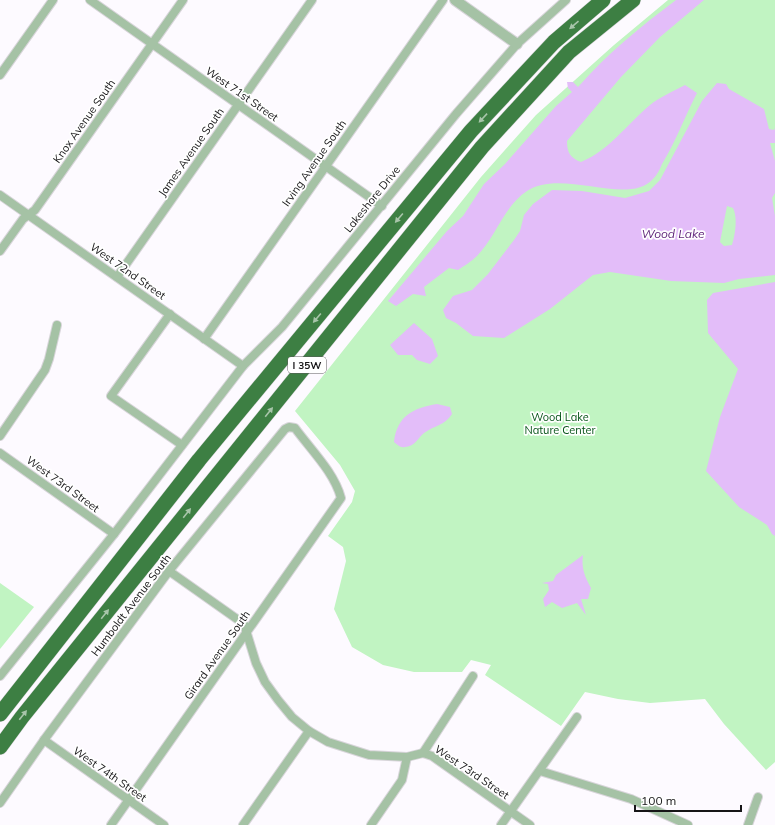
<svg xmlns="http://www.w3.org/2000/svg" width="775" height="825" font-family="Mulish,sans-serif">
  <style>
    .green { fill: #c1f4c2 }
    .water { fill: #e3bdf9; fill-rule: evenodd }
    .lines { fill: none; stroke-linecap: round; stroke-linejoin: round }
    .minor-casing { stroke: #d8d5da; stroke-width: 10 }
    .tertiary-casing { stroke: #d8d5da; stroke-width: 12 }
    .motorway-casing { stroke: #d8d5da; stroke-width: 16 }
    .minor { stroke: #a5c2a5; stroke-width: 8 }
    .tertiary { stroke: #a5c2a5; stroke-width: 10 }
    .motorway { stroke: #3d7f43; stroke-width: 15 }
    .oneway { fill: #a8c5aa }
    .labels { text-anchor: middle; dominant-baseline: central; stroke-width: 3.5; stroke-linejoin: round; paint-order: stroke }
    .shield { fill: #fff; stroke: #5c5b5d; stroke-width: 1 }
    .shield-label { font-size: 10px; font-weight: bold; fill: #161517 }
    .street-label { font-size: 11px; fill: #161517; stroke: #fff }
    .park-label { font-size: 11px; fill: #045216; stroke: #fff }
    .water-label { font-size: 12px; font-style: italic; fill: #60267b; stroke: #fff }
  </style>
  <rect width="100%" height="100%" fill="#fdfaff"/>
  <!-- green -->
  <g class="green">
    <path d="M668 0H775V762L766 770 724 724 705 699 650 703 618 699 585 692 561 726 485 675 491 665 471 660 462 672H414L383 665 352 647 334 609 346 561 343 547 328 536 352 502 355 491 340 465 295 411 481 177 536 115 614 45Z"/>
    <path d="M0 583 34 607 0 649Z"/>
  </g>
  <!-- water -->
  <g class="water">
    <path d="M676 0H704L660 37 621 77 567 141C567 152 570 158 581 162 610 150 626 125 650 105 660 97 674 91 685 85L697 93C685 116 676 141 662 164 660 169 657 175 653 179 628 207 562 168 527 191 504 206 496 237 477 256 472 261 464 266 458 270L449 268 424 287 426 296 413 294 396 306 388 301 447 231 463 216 484 184 505 164 556 106 572 92 568 88 567 82H573L578 87C607 54 640 27 676 0Z"/>
    <path d="M717 83 726 84 729 89 764 109 769 129 774 130 775 128V143H770L775 161V193L772 198 775 216V275L739 279 724 283 671 281 610 272 593 275 550 309 504 338 473 336 456 323 446 318 443 310 453 296 472 290 488 274 514 240 520 231 524 215 533 204 552 190 582 191 625 198 649 191 660 180 702 101ZM727 206 733 208C738 218 735 235 732 245L724 246 720 242Z"/>
    <path d="M775 282V536L772 534 767 525 739 507 706 471 720 417 738 369 708 333 707 300 713 293Z"/>
    <path d="M414 323 432 339 438 356 430 364 417 360 412 355H398L390 345Z"/>
    <path d="M437 404 450 407 452 414C444 426 435 425 424 433 418 438 414 447 405 447 400 448 398 445 394 442 397 416 413 408 437 404Z"/>
    <path d="M583 555C581 568 585 577 591 588L588 599H581L586 615 577 603 562 608 552 602 545 607 543 599 549 590 548 584 542 583 553 581 556 575Z"/>
  </g>
  <g class="lines">
    <defs>
      <g id="minor">
        <path d="M90 0 382 206"/>
        <path d="M0 75 53 0"/>
        <path d="M0 195 243 366"/>
        <path d="M0 251 23 219 35 210 183 0"/>
        <path d="M117 277 312 0"/>
        <path d="M170 314 111 396 182 445"/>
        <path d="M204 339 443 0"/>
        <path d="M0 436 45 370 49 359 57 325"/>
        <path d="M0 453 114 534"/>
        <path d="M169 571 244 624 256 663 265 682 278 700 292 717 309 731 328 742 369 755 407 757 423 753 432 756 530 825"/>
        <path d="M0 676 114 534 243 366 282 327 456 114 517 44 566 0"/>
        <path d="M44 740 164 825"/>
        <path d="M423 753 473 676"/>
        <path d="M540 771 631 799 688 825"/>
        <path d="M0 803 44 740 169 571 285 429 289 427 295 428C311 450 334 472 341 498L111 825"/>
        <path d="M243 825 309 731"/>
        <path d="M371 825 402 780 407 757"/>
        <path d="M501 825 577 717"/>
        <path d="M748 825 758 797"/>
      </g>
      <path id="tertiary" d="M455 0 517 44"/>
      <g id="motorway">
        <path d="M0 714 199 460 471 131 554 42 603 0"/>
        <path d="M0 747 22 717 482 147 569 52 633 0"/>
      </g>
    </defs>
    <!-- minor casing -->
    <use href="#minor" class="minor-casing"/>
    <!-- tertiary casing -->
    <use href="#tertiary" class="tertiary-casing"/>
    <!-- motorway casing -->
    <use href="#motorway" class="motorway-casing"/>
    <!-- minor -->
    <use href="#minor" class="minor"/>
    <!-- tertiary -->
    <use href="#tertiary" class="tertiary"/>
    <!-- motorway -->
    <use href="#motorway" class="motorway"/>
  </g>
  <!-- one-way arrows -->
  <defs><path id="oneway-solid" d="M-6-.8H1V-3.2L6.5 0L1 3.2V.8H-6Z"/></defs>
  <g class="oneway">
    <use href="#oneway-solid" transform="translate(574 25) rotate(139)"/>
    <use href="#oneway-solid" transform="translate(483 118) rotate(133)"/>
    <use href="#oneway-solid" transform="translate(399 218) rotate(130)"/>
    <use href="#oneway-solid" transform="translate(317 318) rotate(130)"/>
    <use href="#oneway-solid" transform="translate(269 412) rotate(-51)"/>
    <use href="#oneway-solid" transform="translate(187 513) rotate(-51)"/>
    <use href="#oneway-solid" transform="translate(105 614) rotate(-51)"/>
    <use href="#oneway-solid" transform="translate(23 715) rotate(-52)"/>
  </g>
  <g class="labels">
    <!-- shield labels -->
    <rect class="shield" x="288" y="357" width="38" height="16" rx="3"/>
    <g class="shield-label">
      <text x="307" y="365">I 35W</text>
    </g>
    <!-- street labels -->
    <g class="street-label">
      <text transform="translate(242 94) rotate(35)">West 71st Street</text>
      <text transform="translate(84 121) rotate(-55)">Knox Avenue South</text>
      <text transform="translate(191 152) rotate(-55)">James Avenue South</text>
      <text transform="translate(314 163) rotate(-55)">Irving Avenue South</text>
      <text transform="translate(372 199) rotate(-51)">Lakeshore Drive</text>
      <text transform="translate(128 271) rotate(35)">West 72nd Street</text>
      <text transform="translate(63 484) rotate(36)">West 73rd Street</text>
      <text transform="translate(131 605) rotate(-53)">Humboldt Avenue South</text>
      <text transform="translate(217 655) rotate(-55)">Girard Avenue South</text>
      <text transform="translate(472 772) rotate(34)">West 73rd Street</text>
      <text transform="translate(110 774) rotate(35)">West 74th Street</text>
    </g>
    <!-- park labels -->
    <g class="park-label">
      <text x="560" y="417">Wood Lake<tspan x="560" dy="13">Nature Center</tspan></text>
    </g>
    <!-- water labels -->
    <g class="water-label">
      <text x="673" y="233">Wood Lake</text>
    </g>
  </g>
  <!-- scale -->
  <path d="M635 805v6h106v-6" fill="none" stroke="#161517" stroke-width="2"/>
  <text x="641" y="805" font-size="12" fill="#161517" stroke="#ffffff" stroke-width="3" paint-order="stroke">100 m</text>
</svg>
